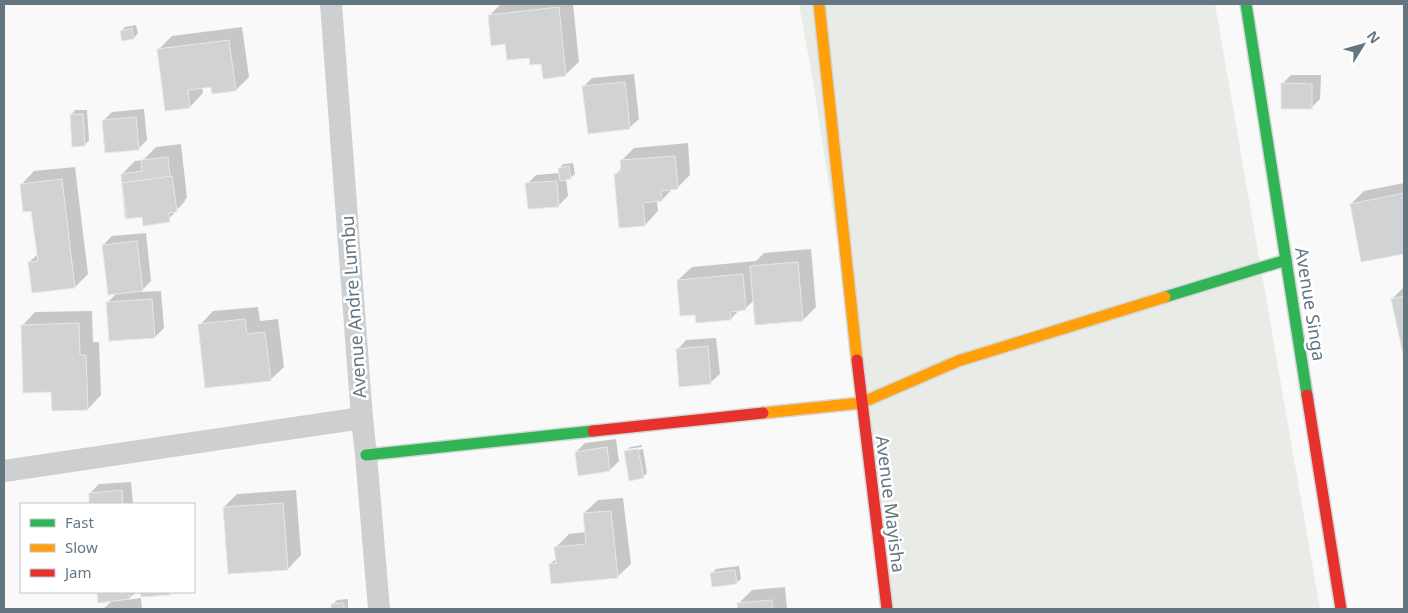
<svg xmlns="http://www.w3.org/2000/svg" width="1408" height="613" font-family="'Noto Sans',sans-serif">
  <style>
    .green { fill: #e8ebe6 }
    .shadow { fill: #0003 }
    .building { fill: #d0d2d3; stroke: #e8e8e8 }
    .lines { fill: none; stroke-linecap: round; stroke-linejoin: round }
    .fast-casing { stroke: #d5d6d7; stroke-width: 14 }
    .slow-casing { stroke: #d5d6d7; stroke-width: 14 }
    .jam-casing { stroke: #d5d6d7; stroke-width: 14 }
    .street { stroke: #cecfd0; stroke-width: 22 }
    .fast { stroke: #30b455; stroke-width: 11 }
    .slow { stroke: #ff9f0a; stroke-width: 11 }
    .jam { stroke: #e5322d; stroke-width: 11 }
    .labels { text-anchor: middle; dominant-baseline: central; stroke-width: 5; stroke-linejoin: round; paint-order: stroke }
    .street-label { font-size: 18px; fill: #657683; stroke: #fff }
  </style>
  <rect width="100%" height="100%" fill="#f9f9f9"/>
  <!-- green -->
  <path class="green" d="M799 4H1215L1320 609H894L814 88Z"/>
  <!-- shadow -->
  <g class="shadow">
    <path d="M501 4H573L579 62 565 75 506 43 489 16Z"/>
    <path d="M136 25 138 33 134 38 123 39 121 31 125 27Z"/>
    <path d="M242 27 249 77 236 90 212 85 202 87 203 93 190 107 158 50 172 36Z"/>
    <path d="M634 74 639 119 629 128 583 87 592 78Z"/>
    <path d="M1291 75H1321L1320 99 1311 108 1282 84Z"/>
    <path d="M144 109 147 140 138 149 103 121 112 112Z"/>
    <path d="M75 110H87L89 141 84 145 71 115Z"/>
    <path d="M688 143 690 175 677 188H673L662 200 657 201 658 211 645 225 616 174 622 168 621 161 634 148Z"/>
    <path d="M181 144 187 198 185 199V201L168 220 143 215 122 174 135 161 143 160 156 147Z"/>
    <path d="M573 163 575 174 570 178 566 179 568 196 559 205 527 184 536 175 560 173 559 169 563 164Z"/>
    <path d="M75 167 88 274 75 287 29 262 38 254 32 210 21 185 34 171Z"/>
    <path d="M1404 183V253L1362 261 1351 204 1364 191Z"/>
    <path d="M146 233 151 281 140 292 161 291 164 328 155 337 107 303 117 293 103 245 112 236Z"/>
    <path d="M811 249 816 307 803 320 754 300 745 309H740L731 319 696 313 678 280 692 267 756 261 764 253Z"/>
    <path d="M1404 287V353L1392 299Z"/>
    <path d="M258 307 260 321 278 319 284 367 270 380 200 325 213 311Z"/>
    <path d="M92 311 93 342H99L101 395 88 409 52 391 22 326 35 312Z"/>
    <path d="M716 338 720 374 710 383 677 350 686 340Z"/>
    <path d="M616 439 619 461 610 470 576 452 585 443Z"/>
    <path d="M642 445V447L628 449V452L643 449 647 473 643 477 625 452 630 447Z"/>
    <path d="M131 482 133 504H91L90 493 99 484Z"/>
    <path d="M296 490 301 555 288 569 224 507 237 494Z"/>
    <path d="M623 498 631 564 617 577 550 564 557 558 556 547 569 534 586 532 584 513 598 500Z"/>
    <path d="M739 566 741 579 736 583 711 574 716 569Z"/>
    <path d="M785 587 787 609H735L739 606V603L752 590Z"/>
    <path d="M98 592H136L127 600 141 598 142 609H103L113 600 99 601Z"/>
    <path d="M348 599V609H333L332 605 337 600Z"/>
    <path d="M95 608V609H77Z"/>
  </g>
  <!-- building -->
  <g class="building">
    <path d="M559 7 566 76 543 79 541 64 530 65 529 58 507 60 505 44 491 46 488 15Z"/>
    <path d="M132 28 134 39 122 41 120 31Z"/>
    <path d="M229 40 236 91 212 94 211 87 188 90 190 108 165 111 157 49Z"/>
    <path d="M625 82 630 129 588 134 582 86Z"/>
    <path d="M1281 83 1312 84V109H1281Z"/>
    <path d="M70 114H83L85 146 72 147Z"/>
    <path d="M136 117 139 150 105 153 102 120Z"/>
    <path d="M675 156 678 189 661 191 662 201 643 203 645 226 619 228 614 174 621 173 620 160Z"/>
    <path d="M168 157 174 212 167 213 168 221 148 224 147 216 125 218 121 174 142 171 141 160Z"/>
    <path d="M569 166 571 179 560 181 558 168Z"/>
    <path d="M172 176 177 212 169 213 170 222 143 226 142 217 127 219 122 183Z"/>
    <path d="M62 179 75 288 32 293 28 262 38 261 31 211 23 212 20 184Z"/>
    <path d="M557 181 559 207 528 209 525 183Z"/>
    <path d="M1404 193V254L1361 262 1350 204Z"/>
    <path d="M137 241 143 291 108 295 102 245Z"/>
    <path d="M798 262 803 321 755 325 750 266Z"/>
    <path d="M743 274 746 310 730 312 731 320 696 323 695 315 680 316 677 280Z"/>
    <path d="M1404 296V359L1391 299Z"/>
    <path d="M152 299 155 338 109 341 106 302Z"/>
    <path d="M245 319 247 334 265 332 271 381 205 388 198 324Z"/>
    <path d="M79 323 80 355H86L88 410 52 411 51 392 23 393 21 325Z"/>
    <path d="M708 346 711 384 679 387 676 349Z"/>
    <path d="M607 447 610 471 578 476 575 452Z"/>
    <path d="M638 449 644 478 629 481 624 451Z"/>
    <path d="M122 490 123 504H89V493Z"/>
    <path d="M283 503 288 570 228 574 223 507Z"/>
    <path d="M611 511 618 578 551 584 549 564 556 563 554 547 586 544 583 513Z"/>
    <path d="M735 570 737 584 712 587 710 573Z"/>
    <path d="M97 592H129L130 599 98 603Z"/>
    <path d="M140 592H169L170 595 141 597Z"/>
    <path d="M772 600 773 609H738L737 603Z"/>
    <path d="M344 603V609H331V604Z"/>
  </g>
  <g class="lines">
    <defs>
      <g id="fast">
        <path d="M1246 4 1307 395"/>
        <path d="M1165 297 1286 260"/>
        <path d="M366 455 593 431"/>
      </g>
      <g id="slow">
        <path d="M819 4 857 360"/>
        <path d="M763 413 861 403 958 361 1165 297"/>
      </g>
      <g id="jam">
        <path d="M857 360 887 609"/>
        <path d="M1307 395 1341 609"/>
        <path d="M593 431 763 413"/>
      </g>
    </defs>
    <!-- fast casing -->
    <use href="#fast" class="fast-casing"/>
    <!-- slow casing -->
    <use href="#slow" class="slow-casing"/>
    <!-- jam casing -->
    <use href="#jam" class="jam-casing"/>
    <!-- street -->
    <g class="street">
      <path d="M331 4 362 418 366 455 379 609"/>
      <path d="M4 471 362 418"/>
    </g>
    <!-- fast -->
    <use href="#fast" class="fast"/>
    <!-- slow -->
    <use href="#slow" class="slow"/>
    <!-- jam -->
    <use href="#jam" class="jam"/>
  </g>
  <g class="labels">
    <!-- street labels -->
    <g class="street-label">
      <text transform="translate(1311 304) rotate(81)">Avenue Singa</text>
      <text transform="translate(353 307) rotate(-94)">Avenue Andre Lumbu</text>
      <text transform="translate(891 504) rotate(83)">Avenue Mayisha</text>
    </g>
  </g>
  <!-- border -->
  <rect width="1408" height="613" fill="none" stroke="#657683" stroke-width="10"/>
  <!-- legend -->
  <rect x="20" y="503" width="175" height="90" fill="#ffffff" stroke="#c1c8cd"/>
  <rect x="30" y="519" width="25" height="8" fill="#30b455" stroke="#c1c8cd"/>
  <text x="65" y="528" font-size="15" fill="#657683">Fast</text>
  <rect x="30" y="544" width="25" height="8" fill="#ff9f0a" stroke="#c1c8cd"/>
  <text x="65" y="553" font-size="15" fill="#657683">Slow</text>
  <rect x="30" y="569" width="25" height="8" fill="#e5322d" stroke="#c1c8cd"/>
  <text x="65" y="578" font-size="15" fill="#657683">Jam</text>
  <!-- north arrow -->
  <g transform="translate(1363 45) rotate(53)" stroke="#ffffff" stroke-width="4" paint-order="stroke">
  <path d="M0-4L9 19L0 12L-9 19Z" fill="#657683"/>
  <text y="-8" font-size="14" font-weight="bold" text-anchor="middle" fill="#657683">N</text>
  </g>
</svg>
